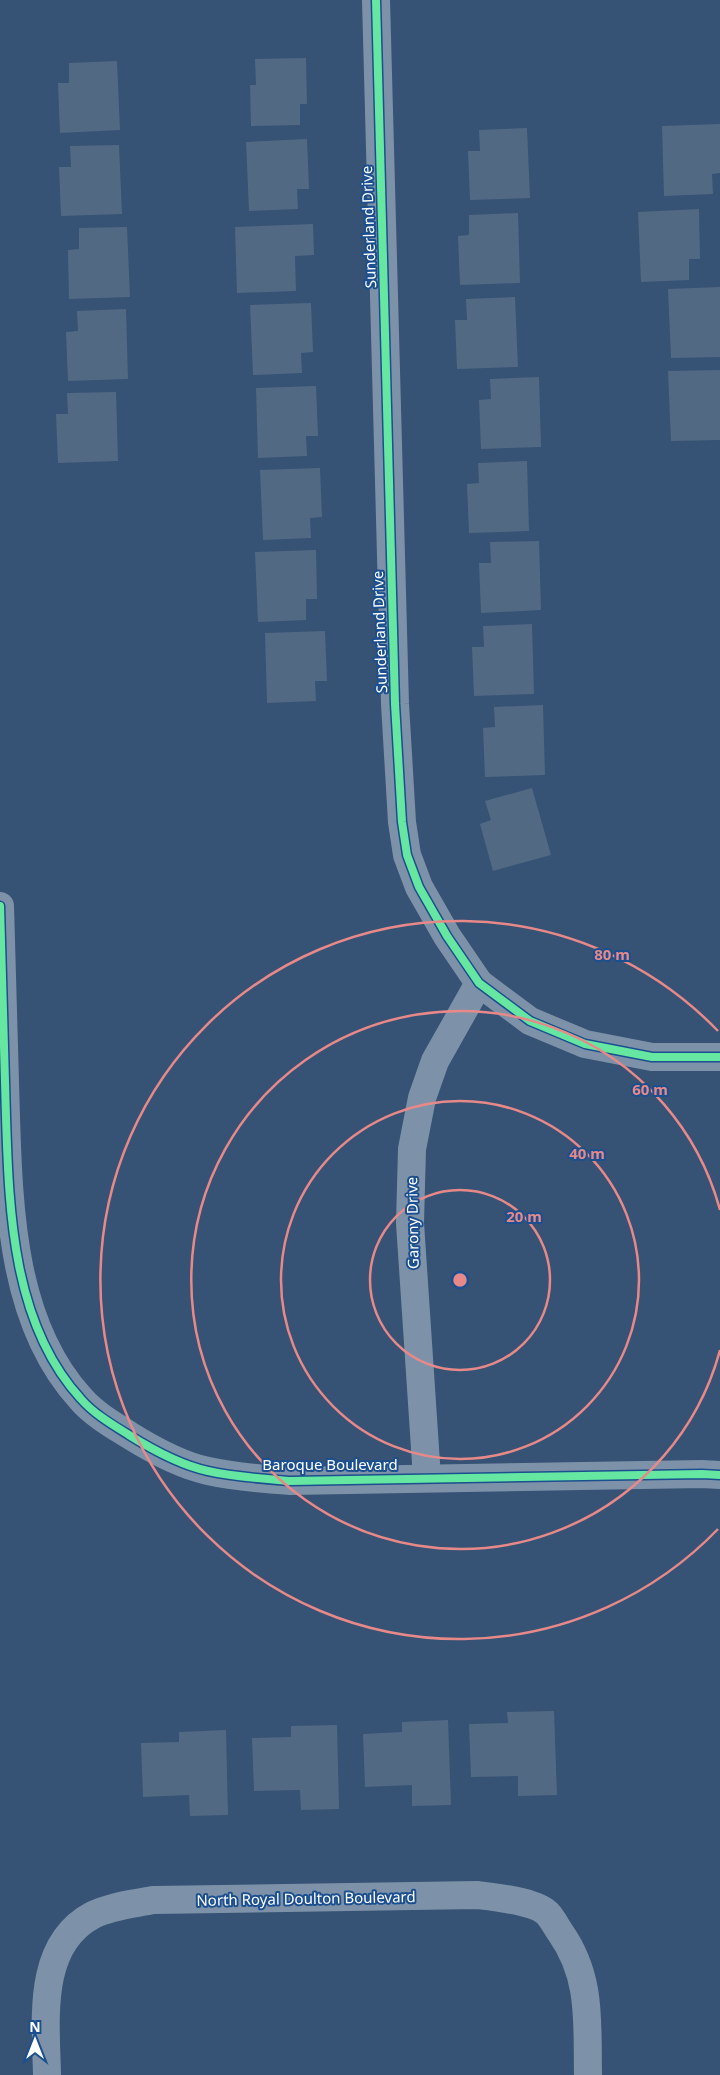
<svg xmlns="http://www.w3.org/2000/svg" width="720" height="2075" font-family="'Noto Sans',sans-serif">
  <style>
    .building { fill: #526984 }
    .lines { fill: none; stroke-linecap: round; stroke-linejoin: round }
    .street { stroke: #7d92a8; stroke-width: 28 }
    .cycleway-casing { stroke: #1b4f8f; stroke-width: 11 }
    .cycleway { stroke: #66e7a1; stroke-width: 8 }
    .ring { fill: none; stroke: #e88989; stroke-width: 2.5 }
    .labels { text-anchor: middle; dominant-baseline: central; stroke-width: 4; stroke-linejoin: round; paint-order: stroke }
    .street-label { font-size: 15px; fill: #fff; stroke: #1b4f8f }
    .centre { fill: #e88989; stroke: #1b4f8f; stroke-width: 2.5 }
    .ring-label { font-size: 15px; text-anchor: middle; font-weight: bold; fill: #e88989; stroke: #1b4f8f; stroke-width: 4; stroke-linejoin: round; paint-order: stroke }
  </style>
  <rect width="100%" height="100%" fill="#365274"/>
  <!-- building -->
  <g class="building">
    <path d="M306 58 307 104H300V125L251 126 250 85H256L255 59Z"/>
    <path d="M117 61 120 130 60 133 58 83H69V63Z"/>
    <path d="M720 124V173L712 174 713 194 664 196 662 126Z"/>
    <path d="M527 128 530 198 470 200 468 151H480L479 130Z"/>
    <path d="M307 139 309 189H297L298 209 249 211 246 142Z"/>
    <path d="M119 145 122 214 61 216 59 167H71L70 146Z"/>
    <path d="M699 209 700 259H689V280L641 282 638 212Z"/>
    <path d="M518 213 520 283 460 285 458 236 469 235V215Z"/>
    <path d="M313 224 314 255 295 256 296 291 237 293 235 227Z"/>
    <path d="M127 227 130 297 69 299 68 250 79 249V228Z"/>
    <path d="M720 287V357L671 358 668 289Z"/>
    <path d="M515 297 518 367 457 369 455 320H467L466 299Z"/>
    <path d="M311 303 313 352 301 353 302 373 253 375 250 305Z"/>
    <path d="M126 309 128 379 68 381 66 332 78 331 77 311Z"/>
    <path d="M720 370V440L671 441 668 371Z"/>
    <path d="M539 377 541 447 481 449 479 400 491 399 490 379Z"/>
    <path d="M316 386 318 436H306L307 456 258 458 256 388Z"/>
    <path d="M116 392 118 461 58 463 56 414H68L67 393Z"/>
    <path d="M527 461 529 531 469 533 467 484 479 483 478 463Z"/>
    <path d="M320 468 322 517 310 518 311 538 263 540 260 470Z"/>
    <path d="M539 541 541 610 481 613 479 563H491L490 542Z"/>
    <path d="M316 550 317 599H306V620L258 622 255 552Z"/>
    <path d="M532 624 534 694 474 696 472 647H484L483 626Z"/>
    <path d="M325 631 327 681H315L316 701 267 703 265 633Z"/>
    <path d="M543 705 545 775 485 777 483 728 495 727 494 707Z"/>
    <path d="M532 788 551 855 493 871 480 824 491 820 485 801Z"/>
    <path d="M554 1711 557 1795 518 1796V1776L471 1777 469 1724 508 1723 507 1712Z"/>
    <path d="M448 1720 451 1805 412 1806V1785L365 1787 363 1734 402 1732V1722Z"/>
    <path d="M337 1725 339 1809 301 1810 300 1790 254 1791 252 1738 291 1737V1726Z"/>
    <path d="M226 1730 228 1815 190 1816 189 1795 143 1797 141 1743 179 1742V1732Z"/>
  </g>
  <g class="lines">
    <!-- street -->
    <g class="street">
      <path d="M376 0 395 704 402 822 407 855 419 887 447 936 479 983 530 1021 585 1044 652 1057H720"/>
      <path d="M0 906C2 976 4 1047 6 1117 9 1213 13 1325 81 1399 94 1414 113 1425 129 1435 153 1450 180 1465 208 1471 235 1477 263 1479 290 1481L702 1474 720 1475"/>
      <path d="M427 1478 410 1223 412 1149 422 1098 435 1061 479 983"/>
      <path d="M47 2075C46 2021 36 1945 93 1915 111 1906 133 1904 153 1900L477 1895C494 1897 534 1901 547 1913 552 1918 556 1926 560 1932 592 1977 587 2022 588 2075"/>
    </g>
    <defs>
      <g id="cycleway">
        <path d="M376 0 395 704 402 822 407 855 419 887 447 936 479 983 530 1021 585 1044 652 1057H720"/>
        <path d="M0 906C2 976 4 1047 6 1117 9 1213 13 1325 81 1399 94 1414 113 1425 129 1435 153 1450 180 1465 208 1471 235 1477 263 1479 290 1481L702 1474 720 1475"/>
      </g>
    </defs>
    <!-- cycleway casing -->
    <use href="#cycleway" class="cycleway-casing"/>
    <!-- cycleway -->
    <use href="#cycleway" class="cycleway"/>
  </g>
  <!-- distance rings -->
  <g class="ring">
    <circle cx="460" cy="1280" r="90"/>
    <circle cx="460" cy="1280" r="179"/>
    <path d="M720 1350A269 269 0 1 1 720 1210"/>
    <path d="M718 1529A359 359 0 1 1 718 1031"/>
  </g>
  <g class="labels">
    <!-- street labels -->
    <g class="street-label">
      <text transform="translate(368 227) rotate(-92)">Sunderland Drive</text>
      <text transform="translate(379 632) rotate(-92)">Sunderland Drive</text>
      <text transform="translate(412 1223) rotate(-91)">Garony Drive</text>
      <text x="330" y="1464">Baroque Boulevard</text>
      <text transform="translate(306 1898) rotate(-1)">North Royal Doulton Boulevard</text>
    </g>
  </g>
  <circle cx="460" cy="1280" r="8" class="centre"/>
  <g class="ring-label">
    <text x="612" y="960">80 m</text>
    <text x="650" y="1095">60 m</text>
    <text x="587" y="1159">40 m</text>
    <text x="524" y="1222">20 m</text>
  </g>
  <!-- north arrow -->
  <g transform="translate(35 2040)" stroke="#1b4f8f" stroke-width="4" paint-order="stroke">
  <path d="M0-4L9 19L0 12L-9 19Z" fill="#ffffff"/>
  <text y="-8" font-size="14" font-weight="bold" text-anchor="middle" fill="#ffffff">N</text>
  </g>
</svg>
